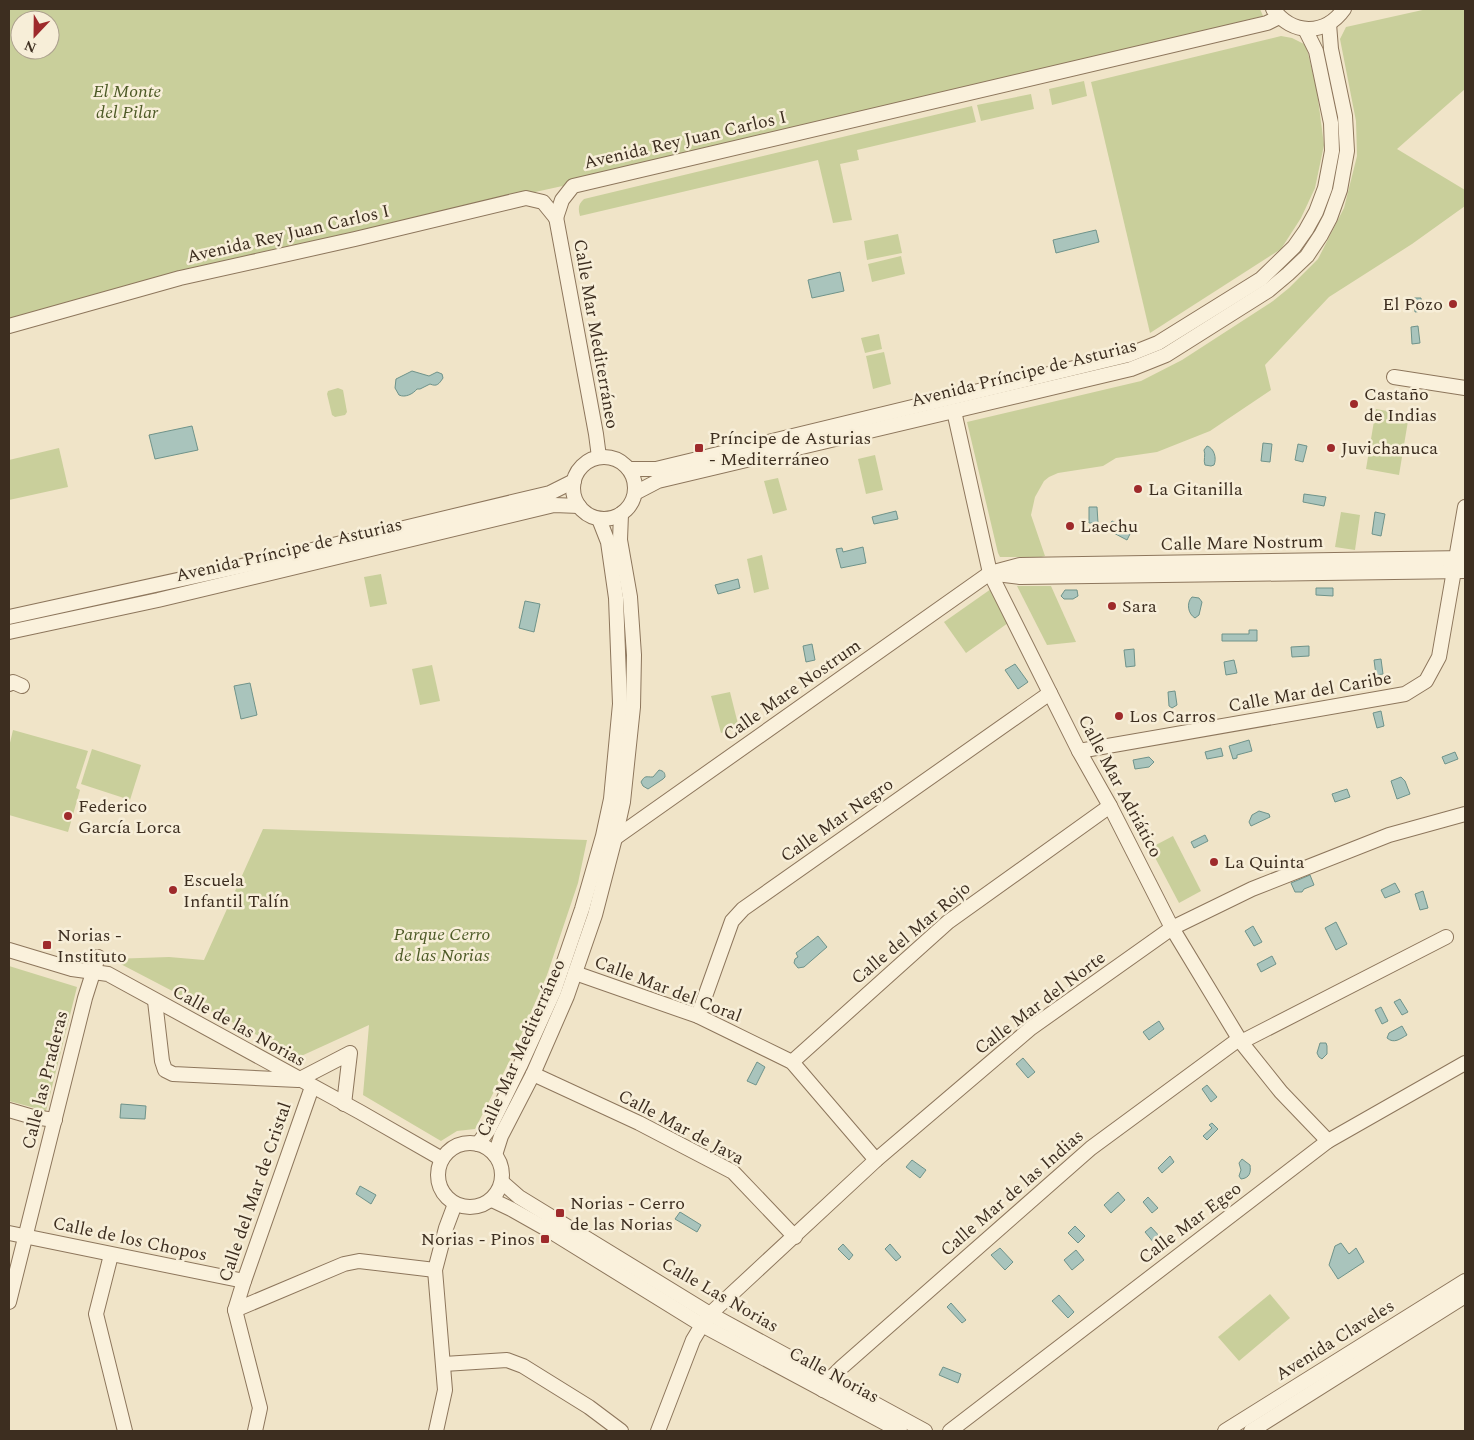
<svg xmlns="http://www.w3.org/2000/svg" width="1474" height="1440" font-family="Spectral,serif">
  <style>
    .green { fill: #c9cf9b; fill-rule: evenodd }
    .water { fill: #a9c4bc; stroke: #6f938a }
    .lines { fill: none; stroke-linecap: round; stroke-linejoin: round }
    .minor-casing { stroke: #8d765c; stroke-width: 16 }
    .minor { stroke: #faf1dc; stroke-width: 14 }
    .poi-dot { fill: #9e2a2b; stroke: #f7eed8; stroke-width: 2 }
    .labels { text-anchor: middle; dominant-baseline: central; stroke-width: 5; stroke-linejoin: round; paint-order: stroke }
    .park-label { font-size: 18px; font-style: italic; fill: #4d5a26; stroke: #f7eed8 }
    .street-label { font-size: 18px; fill: #3d2e20; stroke: #f7eed8 }
    .poi-label { font-size: 18px; fill: #3d2e20; stroke: #f7eed8; text-anchor: start }
  </style>
  <rect width="100%" height="100%" fill="#f0e4c8"/>
  <!-- green -->
  <g class="green">
    <path d="M9 9H1260L1263 16 1100 57 567 185 266 251 9 321ZM20 20H50V50H20Z"/>
    <path d="M1427 9H1465V89L1397 149 1465 190V206L1412 244 1329 297 1265 365 1271 390 1210 431 1157 452 1116 458 1103 466 1058 473 1049 477 1044 481 1035 497 1031 515 1045 556 1041 557H1000L998 553 967 422 1141 381 1182 360 1273 301 1289 288 1318 259 1344 208 1357 156 1356 121 1340 39 1346 27Z"/>
    <path d="M1281 36 1292 38 1306 45 1317 91 1324 145 1315 188 1301 218 1281 249 1150 333 1091 82Z"/>
    <path d="M1084 81 1087 96 1052 105 1049 89Z"/>
    <path d="M1031 94 1034 109 981 121 977 105Z"/>
    <path d="M972 106 976 122 857 150 859 160 840 164 852 220 833 223 818 160 580 216C578 209 578 204 584 199Z"/>
    <path d="M898 234 902 253 867 260 864 241Z"/>
    <path d="M901 256 905 274 872 282 868 264Z"/>
    <path d="M879 334 882 349 865 353 861 338Z"/>
    <path d="M884 352 891 384 873 389 866 356Z"/>
    <path d="M338 388 343 390 347 412 345 415 335 417 332 415 327 394 328 391Z"/>
    <path d="M1376 409 1409 415 1399 475 1366 469Z"/>
    <path d="M59 448 68 487 9 500V460Z"/>
    <path d="M875 455 883 490 866 494 858 459Z"/>
    <path d="M778 478 787 510 773 514 764 481Z"/>
    <path d="M1341 512 1360 515 1355 550 1335 547Z"/>
    <path d="M762 555 769 589 754 593 747 559Z"/>
    <path d="M381 574 387 604 370 607 364 577Z"/>
    <path d="M1017 586H1051L1076 642 1047 645Z"/>
    <path d="M991 589 1008 623 966 653 944 622Z"/>
    <path d="M432 665 440 701 420 705 412 669Z"/>
    <path d="M730 692 739 728 721 733 711 696Z"/>
    <path d="M13 730 88 751 76 788 80 790 68 832 9 815V747Z"/>
    <path d="M92 749 141 765 130 800 81 784Z"/>
    <path d="M263 829 587 840 578 883 547 975 512 1056 475 1129 457 1131 441 1141 363 1095 369 1025 299 1057 111 959 169 957 204 960Z"/>
    <path d="M1173 836 1201 891 1179 903 1150 848Z"/>
    <path d="M9 966 77 987 46 1111 9 1101Z"/>
    <path d="M1270 1294 1290 1318 1239 1361 1218 1337Z"/>
  </g>
  <!-- water -->
  <g class="water">
    <path d="M1096 230 1099 242 1056 253 1053 240Z"/>
    <path d="M840 272 844 291 812 298 808 280Z"/>
    <path d="M1414 298H1421L1422 311 1415 312Z"/>
    <path d="M1418 326 1420 343 1412 344 1411 327Z"/>
    <path d="M412 371 429 376 437 372 442 374 443 378C439 384 437 387 430 384L420 389H417C413 394 405 398 399 395L395 388 396 379Z"/>
    <path d="M192 426 198 450 155 459 149 435Z"/>
    <path d="M1263 443 1272 444 1270 462 1261 461Z"/>
    <path d="M1298 444 1307 446 1303 462 1295 460Z"/>
    <path d="M1207 446C1214 448 1217 458 1214 465L1211 466 1205 465C1203 460 1206 455 1204 450Z"/>
    <path d="M1304 494 1326 497 1324 506 1303 502Z"/>
    <path d="M1089 507H1097L1098 523H1089Z"/>
    <path d="M896 511 898 519 874 524 872 517Z"/>
    <path d="M1375 512 1385 514 1381 536 1372 534Z"/>
    <path d="M1112 521 1132 530 1127 540 1108 530Z"/>
    <path d="M863 547 866 563 841 568 836 549 842 548 843 552Z"/>
    <path d="M738 579 740 588 718 594 715 585Z"/>
    <path d="M1316 588H1333V596L1316 595Z"/>
    <path d="M1065 590H1077L1078 596 1073 599H1064L1061 596Z"/>
    <path d="M1192 597 1199 598 1202 602 1199 615 1195 618C1188 614 1186 603 1192 597Z"/>
    <path d="M525 601 540 604 534 632 519 628Z"/>
    <path d="M1249 630H1257V641H1222V634H1249Z"/>
    <path d="M812 644 815 660 806 662 803 646Z"/>
    <path d="M1309 646V656L1292 657 1291 647Z"/>
    <path d="M1134 649 1135 666 1126 667 1124 650Z"/>
    <path d="M1381 659 1383 674 1376 675 1374 660Z"/>
    <path d="M1234 660 1237 673 1226 675 1224 662Z"/>
    <path d="M1015 664 1028 682 1018 689 1005 670Z"/>
    <path d="M250 683 257 715 241 719 234 686Z"/>
    <path d="M1175 691 1177 705 1172 708 1169 706 1168 692Z"/>
    <path d="M1381 711 1384 726 1377 728 1373 713Z"/>
    <path d="M1249 740 1252 751 1237 755V758L1233 759 1229 746Z"/>
    <path d="M1221 748 1223 756 1207 759 1205 752Z"/>
    <path d="M1455 752 1458 759 1445 764 1442 757Z"/>
    <path d="M1149 757 1154 762 1149 767 1135 769 1133 760Z"/>
    <path d="M659 770C664 771 665 773 665 777L663 779 648 789 643 786 641 782C645 775 646 777 653 777Z"/>
    <path d="M1401 777 1405 781 1410 794 1397 799 1391 781Z"/>
    <path d="M1347 789 1350 797 1335 802 1332 794Z"/>
    <path d="M1259 811 1269 814 1270 817 1251 826 1249 822 1252 815Z"/>
    <path d="M1205 835 1208 841 1194 848 1191 842Z"/>
    <path d="M1310 875 1314 885 1304 889 1302 892H1295L1291 883Z"/>
    <path d="M1395 883 1400 892 1385 898 1381 890Z"/>
    <path d="M1423 891 1428 908 1420 910 1415 894Z"/>
    <path d="M1336 922 1347 944 1336 950 1325 928Z"/>
    <path d="M1253 926 1262 942 1254 946 1245 931Z"/>
    <path d="M818 936 827 947 804 967 798 968 794 963 795 959 798 957 796 953Z"/>
    <path d="M1272 956 1276 964 1261 972 1257 964Z"/>
    <path d="M1400 999 1408 1012 1402 1015 1394 1002Z"/>
    <path d="M1381 1007 1388 1021 1382 1024 1375 1010Z"/>
    <path d="M1159 1021 1164 1029 1149 1040 1143 1032Z"/>
    <path d="M1402 1026 1407 1035C1400 1039 1394 1044 1387 1038L1389 1033Z"/>
    <path d="M1320 1043H1326L1327 1046V1054L1322 1059 1319 1057 1317 1053Z"/>
    <path d="M1023 1058 1035 1072 1028 1078 1016 1064Z"/>
    <path d="M757 1062 765 1067 756 1085 747 1081Z"/>
    <path d="M1207 1085 1217 1097 1211 1102 1202 1089Z"/>
    <path d="M121 1104 146 1106 145 1119 120 1118Z"/>
    <path d="M1212 1123 1218 1129 1207 1140 1203 1136 1212 1128 1209 1125Z"/>
    <path d="M1170 1156 1174 1162 1162 1173 1158 1168Z"/>
    <path d="M1242 1159 1250 1165C1251 1172 1250 1178 1241 1179L1239 1176 1241 1170 1239 1163Z"/>
    <path d="M912 1160 926 1170 920 1178 906 1167Z"/>
    <path d="M360 1186 376 1195 371 1204 356 1194Z"/>
    <path d="M1118 1192 1125 1200 1111 1213 1104 1205Z"/>
    <path d="M1148 1197 1158 1208 1152 1213 1143 1202Z"/>
    <path d="M680 1212 701 1225 697 1232 675 1219Z"/>
    <path d="M1075 1226 1085 1236 1078 1243 1068 1233Z"/>
    <path d="M1151 1227 1161 1238 1154 1243 1145 1232Z"/>
    <path d="M1341 1243 1349 1254 1356 1248 1364 1262 1338 1279 1329 1265 1335 1246Z"/>
    <path d="M843 1244 853 1255 849 1260 838 1249Z"/>
    <path d="M890 1244 901 1257 896 1261 885 1249Z"/>
    <path d="M1000 1248 1013 1262 1005 1270 991 1255Z"/>
    <path d="M1076 1250 1084 1260 1072 1270 1064 1260Z"/>
    <path d="M1059 1295 1074 1312 1068 1318 1052 1301Z"/>
    <path d="M951 1303 966 1320 962 1323 947 1307Z"/>
    <path d="M943 1367 961 1374 958 1383 939 1375Z"/>
  </g>
  <g class="lines">
    <defs>
      <g id="minor">
        <path d="M1273 9C1292 35 1325 36 1344 9"/>
        <path d="M556 217 596 434 599 457"/>
        <path d="M556 218 562 200 573 186 1267 23 1279 17"/>
        <path d="M9 326 180 278 355 239 526 198 543 202 556 218"/>
        <path d="M1394 377 1465 388"/>
        <path d="M954 411 990 573 1079 751 1110 806 1172 928 1241 1042 1281 1092 1328 1141"/>
        <circle cx="604" cy="488" r="31"/>
        <path d="M629 469H656L1128 355 1158 343 1261 279 1294 247 1306 230 1316 212 1325 188 1332 151 1331 123 1316 51 1305 29"/>
        <path d="M635 493 658 481 1131 369 1166 355 1269 290 1288 274 1307 256 1321 235 1330 218 1340 190 1347 151 1345 116 1331 49 1329 24"/>
        <path d="M996 574 1020 577 1465 571"/>
        <path d="M9 617 287 556 550 493 574 481"/>
        <path d="M9 632 158 600 554 505 579 506"/>
        <path d="M9 684 13 682 22 686"/>
        <path d="M1079 751 1405 694 1426 681 1439 657 1465 507"/>
        <path d="M615 838 990 573 1020 565 1465 558"/>
        <path d="M9 950 72 969 108 974 360 1112 442 1159"/>
        <path d="M575 973 698 1016 792 1062 876 1160"/>
        <path d="M155 1001 162 1061 165 1070 173 1074 298 1080 350 1053 344 1104"/>
        <path d="M698 1016 732 921 743 909 1050 693"/>
        <path d="M1241 1042 1446 937"/>
        <path d="M792 1062 948 922 1110 806"/>
        <path d="M533 1074 639 1123 733 1172 795 1237"/>
        <path d="M9 1110 33 1117 55 1120"/>
        <circle cx="470" cy="1175" r="32"/>
        <path d="M478 1144 489 1129 520 1066 554 991 582 909 603 836 611 799 620 704 616 598 608 542 599 519"/>
        <path d="M495 1155 501 1136 533 1074 567 996 595 915 615 838 623 802 633 707 634 655 630 597 620 540 621 514"/>
        <path d="M502 1182 519 1197 710 1314 925 1431"/>
        <path d="M492 1200 511 1209 550 1231 702 1325 900 1431"/>
        <path d="M9 1233 244 1281"/>
        <path d="M111 1255 96 1314 125 1431"/>
        <path d="M9 1302 85 998 98 957"/>
        <path d="M235 1310 344 1264 359 1261 435 1270"/>
        <path d="M444 1364 507 1360 523 1366 589 1407 621 1431"/>
        <path d="M823 1390 830 1379 842 1367 1091 1148 1239 1039"/>
        <path d="M255 1431 260 1408 235 1310 244 1281 312 1087"/>
        <path d="M436 1431 445 1390 435 1270 446 1228 455 1204"/>
        <path d="M658 1431 693 1340 702 1325 710 1314 876 1160 1031 1028 1172 928 1252 889 1389 835 1465 814"/>
        <path d="M950 1431 1328 1141 1465 1063"/>
        <path d="M1225 1431 1465 1281"/>
        <path d="M1251 1431 1465 1296"/>
      </g>
    </defs>
    <!-- minor casing -->
    <use href="#minor" class="minor-casing"/>
    <!-- minor -->
    <use href="#minor" class="minor"/>
  </g>
  <!-- markers -->
  <g class="poi-dot">
    <circle cx="1453" cy="304" r="5"/>
    <circle cx="1354" cy="404" r="5"/>
    <rect x="694" y="443" width="10" height="10" rx="2.5"/>
    <circle cx="1331" cy="448" r="5"/>
    <circle cx="1138" cy="489" r="5"/>
    <circle cx="1070" cy="526" r="5"/>
    <circle cx="1112" cy="606" r="5"/>
    <circle cx="1119" cy="716" r="5"/>
    <circle cx="68" cy="816" r="5"/>
    <circle cx="1214" cy="862" r="5"/>
    <circle cx="173" cy="890" r="5"/>
    <rect x="42" y="940" width="10" height="10" rx="2.5"/>
    <rect x="555" y="1208" width="10" height="10" rx="2.5"/>
    <rect x="540" y="1234" width="10" height="10" rx="2.5"/>
  </g>
  <g class="labels">
    <!-- park labels -->
    <g class="park-label">
      <text x="127" y="91">El Monte<tspan x="127" dy="21">del Pilar</tspan></text>
      <text x="442" y="934">Parque Cerro<tspan x="442" dy="21">de las Norias</tspan></text>
    </g>
    <!-- street labels -->
    <g class="street-label">
      <text transform="translate(685 140) rotate(-13)">Avenida Rey Juan Carlos I</text>
      <text transform="translate(288 234) rotate(-13)">Avenida Rey Juan Carlos I</text>
      <text transform="translate(596 334) rotate(80)">Calle Mar Mediterráneo</text>
      <text transform="translate(1024 373) rotate(-14)">Avenida Príncipe de Asturias</text>
      <text transform="translate(1242 543) rotate(-1)">Calle Mare Nostrum</text>
      <text transform="translate(289 550) rotate(-13)">Avenida Príncipe de Asturias</text>
      <text transform="translate(792 690) rotate(-35)">Calle Mare Nostrum</text>
      <text transform="translate(1310 692) rotate(-10)">Calle Mar del Caribe</text>
      <text transform="translate(1120 786) rotate(62)">Calle Mar Adriático</text>
      <text transform="translate(837 820) rotate(-35)">Calle Mar Negro</text>
      <text transform="translate(911 933) rotate(-40)">Calle del Mar Rojo</text>
      <text transform="translate(668 989) rotate(21)">Calle Mar del Coral</text>
      <text transform="translate(1040 1003) rotate(-37)">Calle Mar del Norte</text>
      <text transform="translate(239 1026) rotate(29)">Calle de las Norias</text>
      <text transform="translate(521 1048) rotate(-66)">Calle Mar Mediterráneo</text>
      <text transform="translate(45 1080) rotate(-76)">Calle las Praderas</text>
      <text transform="translate(681 1127) rotate(28)">Calle Mar de Java</text>
      <text transform="translate(255 1192) rotate(-71)">Calle del Mar de Cristal</text>
      <text transform="translate(1012 1193) rotate(-41)">Calle Mar de las Indias</text>
      <text transform="translate(1190 1223) rotate(-37)">Calle Mar Egeo</text>
      <text transform="translate(130 1239) rotate(12)">Calle de los Chopos</text>
      <text transform="translate(720 1295) rotate(30)">Calle Las Norias</text>
      <text transform="translate(1335 1340) rotate(-32)">Avenida Claveles</text>
      <text transform="translate(834 1375) rotate(28)">Calle Norias</text>
    </g>
    <!-- poi labels -->
    <g class="poi-label">
      <text x="1443" y="304" text-anchor="end">El Pozo</text>
      <text x="1364" y="394">Castaño<tspan x="1364" dy="21">de Indias</tspan></text>
      <text x="709" y="438">Príncipe de Asturias<tspan x="709" dy="21">- Mediterráneo</tspan></text>
      <text x="1341" y="448">Juvichanuca</text>
      <text x="1148" y="489">La Gitanilla</text>
      <text x="1080" y="526">Laechu</text>
      <text x="1122" y="606">Sara</text>
      <text x="1129" y="716">Los Carros</text>
      <text x="78" y="806">Federico<tspan x="78" dy="21">García Lorca</tspan></text>
      <text x="1224" y="862">La Quinta</text>
      <text x="183" y="880">Escuela<tspan x="183" dy="21">Infantil Talín</tspan></text>
      <text x="57" y="935">Norias -<tspan x="57" dy="21">Instituto</tspan></text>
      <text x="570" y="1203">Norias - Cerro<tspan x="570" dy="21">de las Norias</tspan></text>
      <text x="535" y="1239" text-anchor="end">Norias - Pinos</text>
    </g>
  </g>
  <!-- border -->
  <rect width="1474" height="1440" fill="none" stroke="#3d2e20" stroke-width="20"/>
  <!-- north arrow -->
  <g transform="translate(35 35) rotate(202)"><circle r="24" fill="#f7eed8" stroke="#ada18e"/>
  <path d="M0-4L9 19L0 12L-9 19Z" fill="#9e2a2b"/>
  <text y="-8" font-size="14" font-weight="bold" text-anchor="middle" fill="#3d2e20">N</text>
  </g>
</svg>
